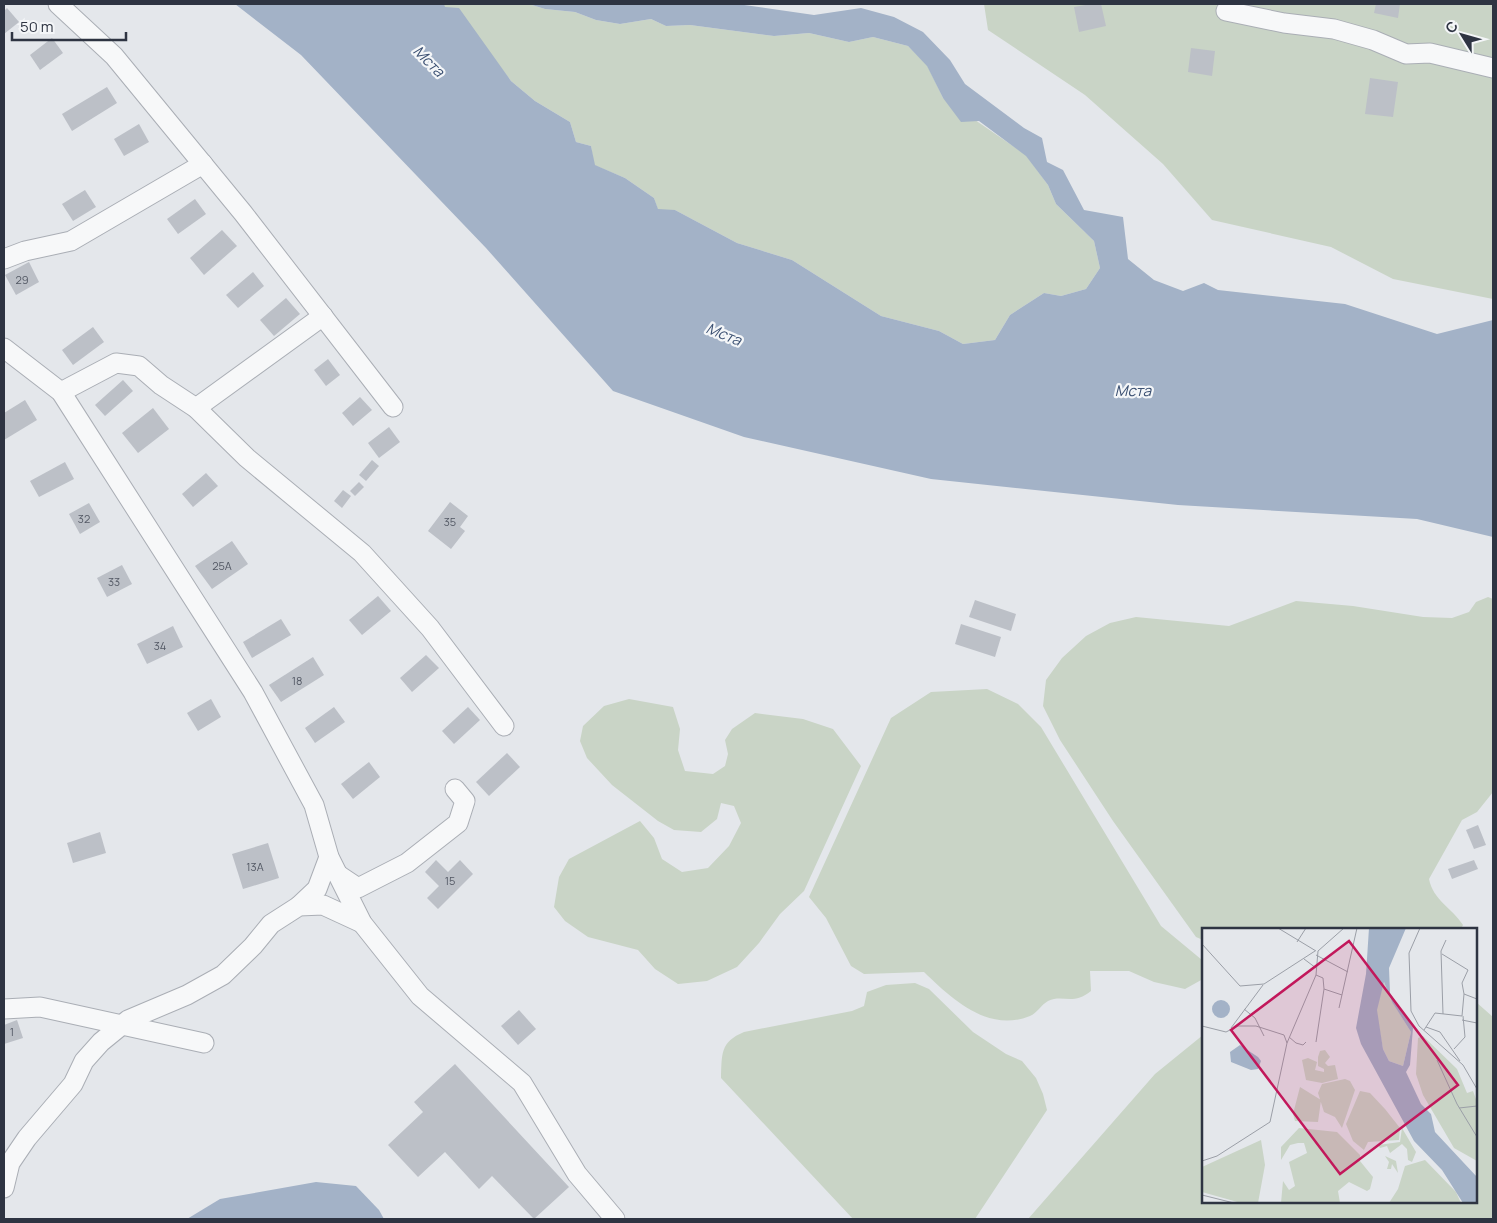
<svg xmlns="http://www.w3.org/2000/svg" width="1497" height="1223" font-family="Manrope,sans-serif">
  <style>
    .green { fill: #c9d4c6 }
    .water { fill: #a3b2c7 }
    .building { fill: #bcc0c7 }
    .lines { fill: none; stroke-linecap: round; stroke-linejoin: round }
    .minor-casing { stroke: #aaaeb5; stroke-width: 21 }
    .minor { stroke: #f7f8f9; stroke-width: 19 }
    .labels { text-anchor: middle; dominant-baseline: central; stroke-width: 4.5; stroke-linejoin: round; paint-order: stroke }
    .number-label { font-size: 11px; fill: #525763 }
    .water-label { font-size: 15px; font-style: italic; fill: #3b5072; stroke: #f4f6f8 }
    .inset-road { fill: none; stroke: #9b9fa7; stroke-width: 1 }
    .view { fill: #c2185b; fill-opacity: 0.15; stroke: #c2185b; stroke-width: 2.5 }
    .inset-edge { fill: none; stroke: #2e3442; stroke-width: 2.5 }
  </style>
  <rect width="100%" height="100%" fill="#e4e7eb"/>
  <!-- green -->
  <g class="green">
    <path d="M444 4H529L545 9 575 12 596 20 620 24 651 19 666 26 690 25 774 36 809 33 849 42 873 37 908 46 927 65 943 98 1026 155 1048 185 1056 204 1094 241 1100 268 1086 289 1061 296 1044 293 1010 315 995 340 963 344 939 331 881 316 792 260 737 243 675 210H658L654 198 625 178 594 165 591 146 576 142 570 122 535 101 511 81 490 53 444 7Z"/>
    <path d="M984 4H1493V299L1393 279 1331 247 1212 220 1163 164 1085 95 988 30Z"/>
    <path d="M1488 597 1493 599V792L1477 812 1462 820 1429 879C1433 900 1452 908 1463 925L1461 929H1203V940L1196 937 1113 821 1060 740 1043 706 1046 680 1062 658 1086 636 1110 623 1136 617 1229 626 1296 601 1353 606 1423 617 1452 618 1469 612 1476 602Z"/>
    <path d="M987 689 1018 704 1041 727 1161 926 1202 960 1203 979 1185 989 1154 982 1129 971H1090L1091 991C1073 1006 1063 994 1048 1001 1041 1005 1037 1013 1030 1016 988 1033 952 999 924 972L864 974 851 966 826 918 809 897 891 718 931 692Z"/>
    <path d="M629 699 673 707 680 729 678 750 685 771 713 774 725 766 728 754 725 740 732 729 755 713 803 719 833 729 861 766 804 891 780 914 759 943 737 967 707 981 678 984 655 969 638 950 588 937 565 921 554 907 559 877 569 859 640 821 654 838 662 859 682 872 708 868 729 846 741 823 734 806 721 803 717 819 701 832 674 830 658 821 612 785 587 758 580 741 583 726 604 706Z"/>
    <path d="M915 983 929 989 973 1032 1006 1054 1022 1061 1036 1078 1043 1094 1047 1110 975 1219H853L721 1078C722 1054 720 1042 744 1032L852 1011 864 1006 867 992 886 985Z"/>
    <path d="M1476 1002 1493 1017V1219H1028L1155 1074 1203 1035V1202H1476Z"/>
  </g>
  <!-- water -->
  <g class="water">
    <path d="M235 4H444L445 7 459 8 511 81 535 101 570 122 576 142 591 146 595 165 625 178 654 198 658 209 675 210 737 243 792 260 881 316 939 331 963 344 995 340 1010 315 1044 293 1061 296 1086 289 1100 268 1094 241 1056 204 1048 185 1026 156 979 121 961 122 943 98 927 66 908 46 873 37 849 42 809 33 774 36 690 25 666 26 651 19 620 24 596 20 575 12 545 9 529 4H737L814 15 861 8 894 17 923 32 950 60 965 84 1024 128 1042 138 1047 162 1063 170 1084 210 1123 217 1128 259 1154 280 1183 291 1204 283 1218 290 1345 304 1437 334 1493 320V537L1417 519 1178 505 931 479 744 437 613 391 486 248 301 55Z"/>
    <path d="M316 1182 356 1186 379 1210 384 1219H187L220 1199Z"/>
  </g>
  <!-- building -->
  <g class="building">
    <path d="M1091 4H1101L1106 26 1079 32 1074 7Z"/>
    <path d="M1376 4H1400L1398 18 1374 13Z"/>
    <path d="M7 8 19 22 4 34V11Z"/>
    <path d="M52 38 63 53 40 70 30 55Z"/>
    <path d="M1191 48 1215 51 1212 76 1188 72Z"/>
    <path d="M1370 78 1398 82 1393 117 1365 114Z"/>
    <path d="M107 87 117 103 72 131 62 114Z"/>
    <path d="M139 124 149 142 124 156 114 139Z"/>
    <path d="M85 190 96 207 73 221 62 204Z"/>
    <path d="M195 199 206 214 178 234 167 219Z"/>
    <path d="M222 230 237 246 204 275 190 258Z"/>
    <path d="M29 262 39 282 16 295 5 275Z"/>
    <path d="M253 272 264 286 238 308 226 295Z"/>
    <path d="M286 298 300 314 274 336 260 320Z"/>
    <path d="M93 327 104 342 73 365 62 350Z"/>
    <path d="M328 359 340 375 326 386 314 370Z"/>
    <path d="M123 380 133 391 105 416 95 405Z"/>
    <path d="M360 397 372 410 353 426 342 413Z"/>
    <path d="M25 400 37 420 4 440V413Z"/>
    <path d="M153 408 169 429 138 453 122 433Z"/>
    <path d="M389 427 400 442 379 458 368 443Z"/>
    <path d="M372 460 379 466 366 481 359 475Z"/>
    <path d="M65 462 74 479 39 497 30 481Z"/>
    <path d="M206 473 218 486 193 507 182 494Z"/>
    <path d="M359 482 364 487 355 496 350 491Z"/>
    <path d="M343 490 351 496 342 508 334 501Z"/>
    <path d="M450 502 468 516 460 527 465 531 451 549 428 531Z"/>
    <path d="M89 503 100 522 80 534 69 514Z"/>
    <path d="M232 541 248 564 212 589 195 566Z"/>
    <path d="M122 565 132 584 107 597 97 578Z"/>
    <path d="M378 596 391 611 362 635 349 620Z"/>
    <path d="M975 600 1016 614 1011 631 969 617Z"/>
    <path d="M281 619 291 635 252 658 243 642Z"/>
    <path d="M961 624 1001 637 995 657 955 644Z"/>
    <path d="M173 626 183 647 147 664 137 644Z"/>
    <path d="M426 655 439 668 412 692 400 678Z"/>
    <path d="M313 657 324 675 281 702 269 685Z"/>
    <path d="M211 699 221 717 198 731 187 713Z"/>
    <path d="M334 707 345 722 315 743 305 728Z"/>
    <path d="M468 707 480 720 454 744 442 731Z"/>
    <path d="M507 753 520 767 489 796 476 782Z"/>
    <path d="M369 762 380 777 353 799 341 784Z"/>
    <path d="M1478 825 1486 845 1474 849 1466 830Z"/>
    <path d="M100 832 106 853 73 863 67 843Z"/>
    <path d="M268 843 279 878 243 889 232 854Z"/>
    <path d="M436 860 448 872 460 860 473 874 438 909 427 898 439 886 425 872Z"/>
    <path d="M1474 860 1478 869 1452 879 1448 869Z"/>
    <path d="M519 1010 536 1029 518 1045 501 1026Z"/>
    <path d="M17 1020 23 1038 4 1044V1025Z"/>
    <path d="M455 1064 569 1187 534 1219 492 1176 479 1189 445 1152 418 1177 388 1145 423 1112 414 1102Z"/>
  </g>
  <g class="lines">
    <defs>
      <g id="minor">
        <path d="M58 4 114 56 243 213 393 407"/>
        <path d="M1226 11 1284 23 1334 29 1373 40 1406 54 1430 53 1493 68"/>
        <path d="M4 259 25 251 71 241 203 164"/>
        <path d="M4 348 61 392 253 692 314 805 329 857 362 923 420 996 522 1083 577 1174 615 1219"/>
        <path d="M61 392 116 363 139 366 161 385 196 408 247 458 362 553 430 628 504 726"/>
        <path d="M196 408 323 316"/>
        <path d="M337 874 358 888 407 863 458 823 465 801 455 789"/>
        <path d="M299 906 317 889 329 857"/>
        <path d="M4 1009 40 1007 204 1043"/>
        <path d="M4 1188 10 1163 27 1138 73 1084 84 1061 101 1042 128 1020 187 995 223 975 253 946 271 924 299 906 323 905 362 923"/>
      </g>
    </defs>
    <!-- minor casing -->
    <use href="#minor" class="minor-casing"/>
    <!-- minor -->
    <use href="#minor" class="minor"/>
  </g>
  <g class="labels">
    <!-- number labels -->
    <g class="number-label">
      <text x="22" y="279">29</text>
      <text x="84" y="518">32</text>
      <text x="450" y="521">35</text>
      <text x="222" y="565">25А</text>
      <text x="114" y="581">33</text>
      <text x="160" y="645">34</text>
      <text x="297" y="680">18</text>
      <text x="255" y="866">13А</text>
      <text x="450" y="880">15</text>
      <text x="12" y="1031">1</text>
    </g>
    <!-- water labels -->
    <g class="water-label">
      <text transform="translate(429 61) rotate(45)">Мста</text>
      <text transform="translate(724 334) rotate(22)">Мста</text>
      <text x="1133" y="390">Мста</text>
    </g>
  </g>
  <!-- overview -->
  <g transform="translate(1202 928)">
    <rect width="275" height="275" fill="#e4e7eb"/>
    <path d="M182 54 189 72 209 104 201 138 187 133 181 121 174 82ZM221 108 255 141 265 165 271 163 275 174V233L252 220 221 167 214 146 216 110ZM123 122 128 129 123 135 126 138 133 137 136 151 120 155 104 152 100 132 106 130 115 134 113 142 122 144V141L116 138V129L118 123ZM143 151 148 153 153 162 140 200 133 189 122 184 116 165 120 156ZM98 159 119 172 116 194 93 193 91 186ZM158 163 168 165 183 181 198 200 197 212 166 214 162 222 151 213 144 196ZM97 200 135 204 158 227V233L171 249 168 261 165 263 147 254 136 263 138 275H79L81 253 87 262 93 258 87 234 105 225 102 215H96L88 217 79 232V219ZM200 200 214 224 210 234 206 232 205 221 200 216 188 225 185 218 178 220 176 217 198 214ZM59 212 63 237 56 275H39L0 264V239ZM183 228 194 233 196 245 190 236 189 241H185L187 234ZM223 232 254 264 259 275H187L196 261 203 238Z" fill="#c9d4c6"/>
    <path d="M167 0H204L187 40 188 65 211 100 208 137 204 144 219 176 229 186 233 204 275 249V275H261L240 242 212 213 159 116 154 100 164 46ZM182 54 190 74 209 104 201 138 187 133 181 121 175 82ZM10 81a9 9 0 1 1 18 0a9 9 0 1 1-18 0ZM38 117 56 129 59 133 56 141 49 142 29 134 28 124Z" fill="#a3b2c7" fill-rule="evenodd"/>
    <path class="inset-road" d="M76 0 114 23M218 0 207 25 209 83 217 98 261 137 275 161M95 14 104 0M0 16 38 58 62 56 113 23M240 26 266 42 260 55 262 66 275 71M114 27 146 44M102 31 114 40M122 61 140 67M137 80 155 0M42 81 53 90 62 108M241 86 239 23 244 12M260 92 275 95M0 98 24 104 36 98H54L82 107 85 115M224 99 238 104 258 133M29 100 61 57M222 102 233 85 260 88 262 66M87 109 94 115 101 117 104 114M114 114 122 61 121 50 114 47M252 121 263 109 261 88M235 132 255 176 275 209M257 180 275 178M0 233 15 228 68 194 85 115 114 47 116 23 142 0M0 267 32 275"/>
    <path class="view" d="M147 13 256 157 138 246 29 102Z"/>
    <rect width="275" height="275" class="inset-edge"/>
  </g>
  <!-- border -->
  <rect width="1497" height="1223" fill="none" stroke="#2e3442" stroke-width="10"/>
  <!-- north arrow -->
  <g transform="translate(1462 35) rotate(307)" stroke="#f4f6f8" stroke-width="4" paint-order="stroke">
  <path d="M0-4L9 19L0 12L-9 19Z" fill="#2e3442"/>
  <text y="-8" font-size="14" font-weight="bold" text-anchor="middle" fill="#2e3442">С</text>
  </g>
  <!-- scale -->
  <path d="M12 32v8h114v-8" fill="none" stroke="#2e3442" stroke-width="2.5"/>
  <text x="20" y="32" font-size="15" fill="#2e3442" stroke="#f4f6f8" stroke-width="4" paint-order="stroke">50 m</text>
</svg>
